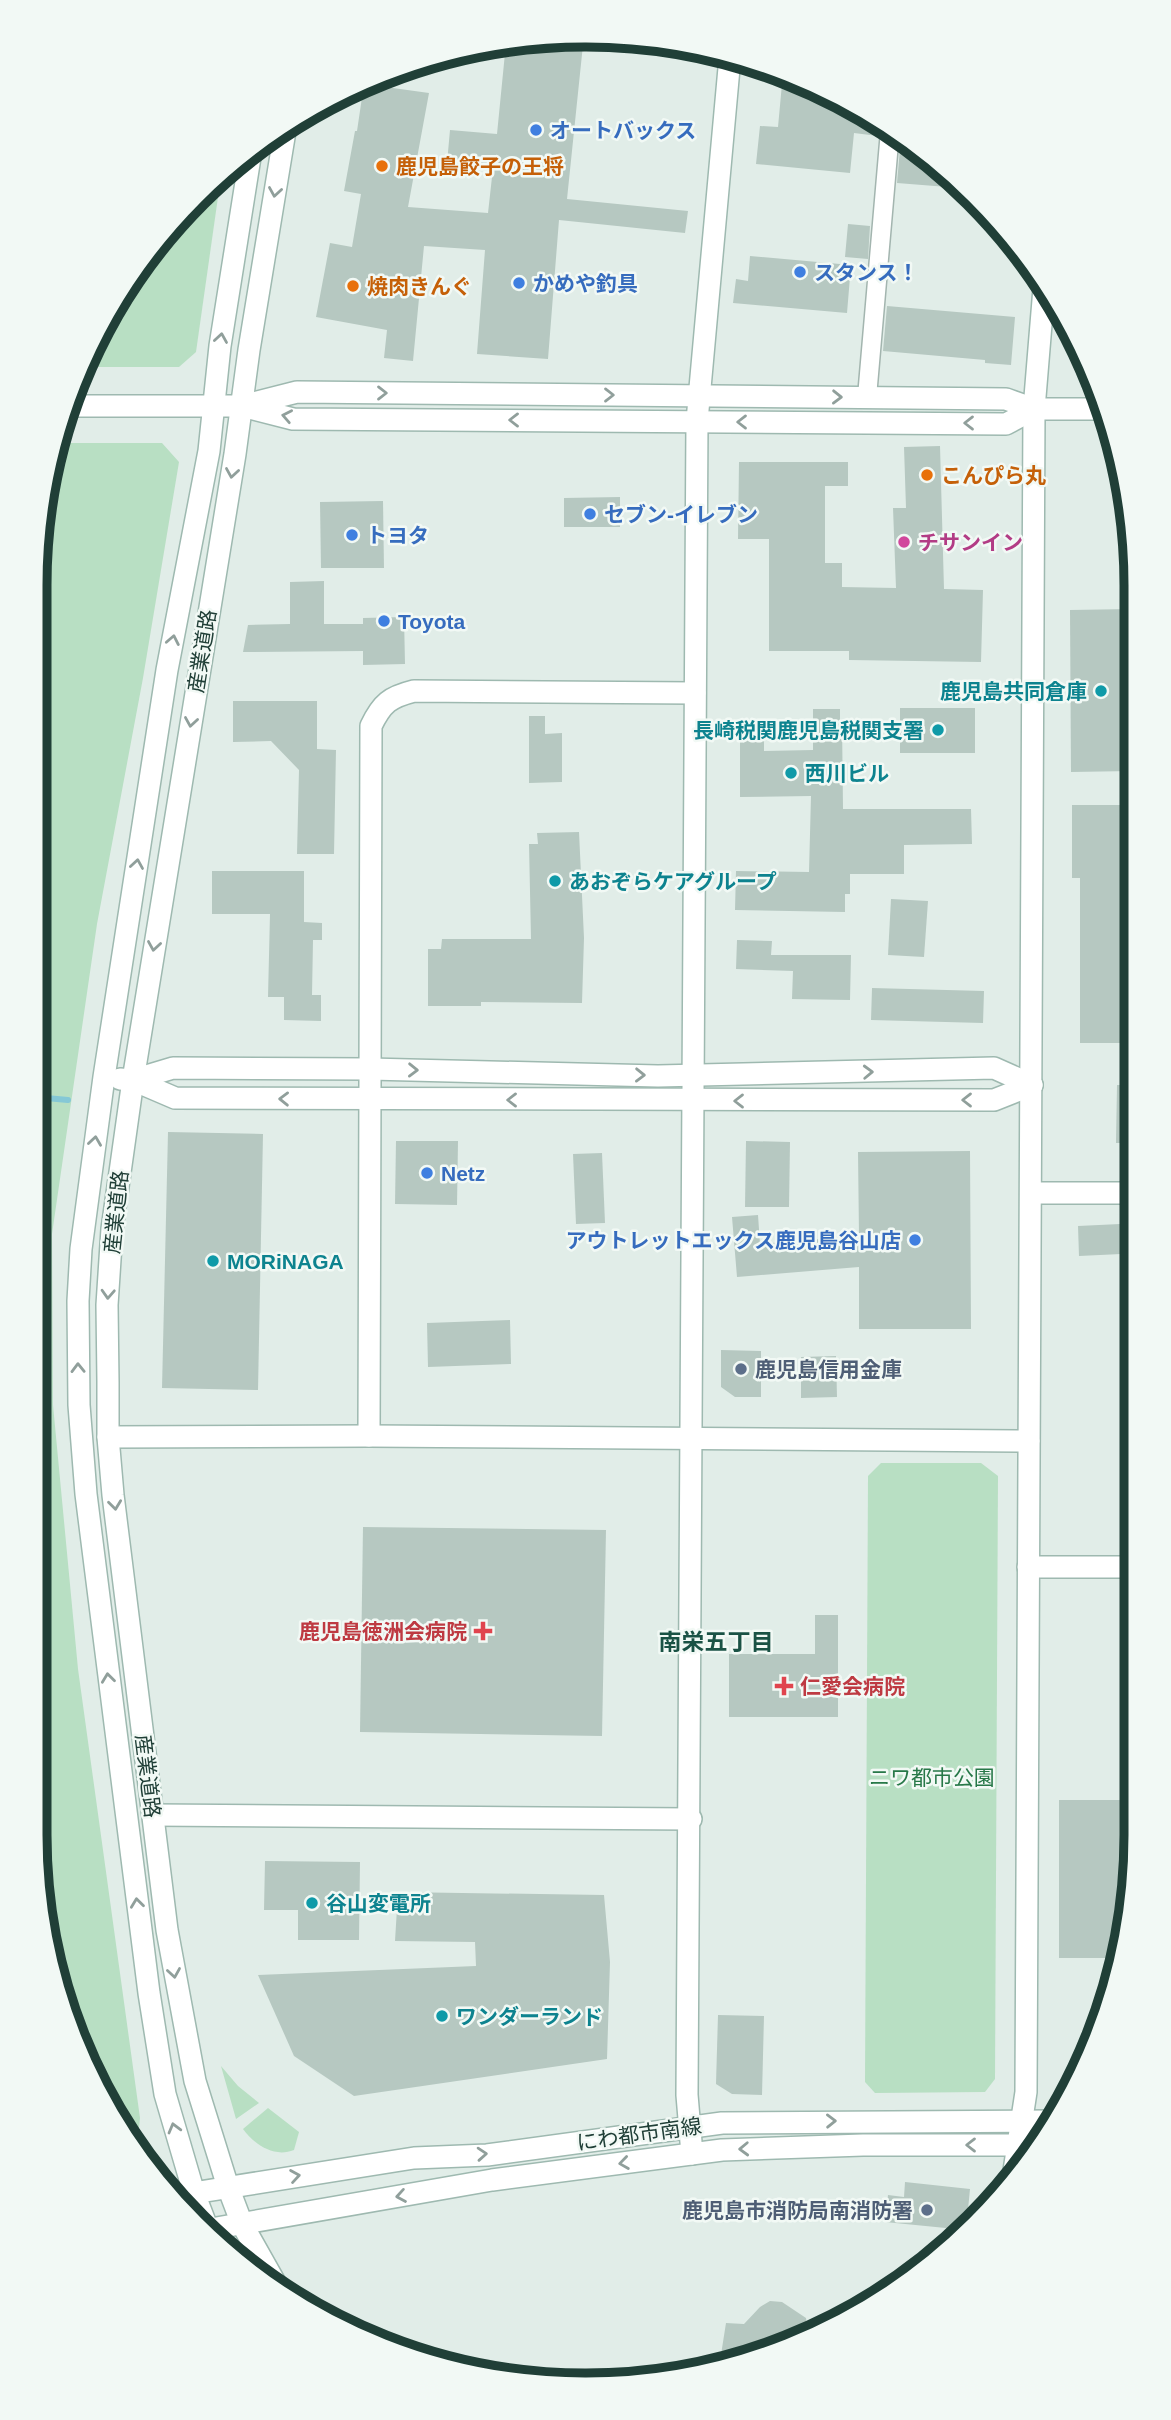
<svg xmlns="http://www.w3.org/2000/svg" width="1171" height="2420" font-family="Helvetica,'Noto Sans JP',sans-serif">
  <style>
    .green { fill: #b8dfc3 }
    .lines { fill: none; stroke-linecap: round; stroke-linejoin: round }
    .stream { stroke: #85c8d6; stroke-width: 6 }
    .building { fill: #b6c8c1 }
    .street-casing { stroke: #a3b5af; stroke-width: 21 }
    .secondary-casing { stroke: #9eb9b0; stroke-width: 24 }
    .street { stroke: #fff; stroke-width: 18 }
    .secondary { stroke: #fff; stroke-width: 21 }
    .oneway { stroke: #909f9b }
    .shop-dot { fill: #3f7fe0; stroke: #f2f9f5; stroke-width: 2.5 }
    .food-dot { fill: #e8710a; stroke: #f2f9f5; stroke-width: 2.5 }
    .hotel-dot { fill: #d1479c; stroke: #f2f9f5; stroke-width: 2.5 }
    .culture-dot { fill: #0f9aa8; stroke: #f2f9f5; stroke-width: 2.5 }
    .service-dot { fill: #5c6f8a; stroke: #f2f9f5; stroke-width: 2.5 }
    .health-dot { fill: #e0444e; stroke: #f2f9f5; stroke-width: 2.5 }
    .labels { text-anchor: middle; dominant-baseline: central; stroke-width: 5; stroke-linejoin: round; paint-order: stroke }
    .shop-label { font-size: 21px; font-weight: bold; fill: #366cbe; stroke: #f2f9f5; text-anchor: start }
    .food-label { font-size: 21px; font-weight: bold; fill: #c56008; stroke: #f2f9f5; text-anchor: start }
    .hotel-label { font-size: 21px; font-weight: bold; fill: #b23c85; stroke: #f2f9f5; text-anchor: start }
    .street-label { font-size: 21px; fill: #203f37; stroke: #f2f9f5 }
    .culture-label { font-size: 21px; font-weight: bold; fill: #0d838f; stroke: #f2f9f5; text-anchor: start }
    .service-label { font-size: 21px; font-weight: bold; fill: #4e5e75; stroke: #f2f9f5; text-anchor: start }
    .health-label { font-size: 21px; font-weight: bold; fill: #be3a42; stroke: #f2f9f5; text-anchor: end }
    .park-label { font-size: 21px; fill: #277848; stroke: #f2f9f5 }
    .neighbourhood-label { font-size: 23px; font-weight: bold; fill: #1a5245; stroke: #f2f9f5 }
    .rim { fill: none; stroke: #203f37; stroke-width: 9 }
  </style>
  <rect width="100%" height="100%" fill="#e1ede8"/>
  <!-- green -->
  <g class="green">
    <path d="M221 176 196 352 179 367H81L128 279 197 196Z"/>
    <path d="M56 443H162L179 462 143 678 97 924 52 1234 53 1405 78 1669 140 2118 137 2148 64 2012 35 1834V585L46 478Z"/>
    <path d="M881 1463H981L998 1476 995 2079 985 2092 875 2093 865 2082 868 1476Z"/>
    <path d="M221 2066 238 2086 259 2103 236 2119Z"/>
    <path d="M268 2108 299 2132 294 2150C274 2158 255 2145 243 2129Z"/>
  </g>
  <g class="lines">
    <!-- stream -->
    <path class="stream" d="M35 1097 68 1100"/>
  </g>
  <!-- building -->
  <g class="building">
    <path d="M584 35 567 199 688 211 685 233 559 220 548 359 477 354 485 250 424 246 413 361 384 358 387 330 316 317 330 243 352 247 361 194 344 191 355 131H357L364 84 429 93 408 207 488 213 493 168 447 163 450 130 497 134 506 43Z"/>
    <path d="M783 73 797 77 880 125 878 136 854 133 850 173 756 164 760 126 778 127Z"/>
    <path d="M901 137 920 149 960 188 897 183Z"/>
    <path d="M848 224 870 226 868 259 845 257Z"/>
    <path d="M750 256 851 265 847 313 733 303 736 279 748 281Z"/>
    <path d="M887 306 1015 317 1011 365 985 363V360L883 351Z"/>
    <path d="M940 446 944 589 983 590 981 662 849 660V651H769V539H738L739 462H848V486H825V563H842V587L896 588 893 508H906L904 447Z"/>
    <path d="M620 497V527H564V498Z"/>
    <path d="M383 501 384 568H321L320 502Z"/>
    <path d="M324 581V624H363V618L404 617 405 664 363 665V651L243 652 248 625 290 624V582Z"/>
    <path d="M1132 609V771L1071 772 1070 610Z"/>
    <path d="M233 701H317V749L336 750 334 854H297L299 770 271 741 233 742Z"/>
    <rect x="900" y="708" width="75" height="45"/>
    <path d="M813 709H840V720H842L843 809H971L972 844 904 845V874H850V894H845V912L735 910 736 871 809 872 811 796 740 797V741L764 740V751L813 750Z"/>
    <path d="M529 716H545V734L562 733V782L529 783Z"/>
    <path d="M1072 805H1132L1133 1043H1080V878H1072Z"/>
    <path d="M579 832 584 938 582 1003 481 1002V1006H428V949H441L442 939H531L529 844H538L537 833Z"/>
    <path d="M212 871H304V922L322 923V940H313L312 995H321V1021L284 1020V997H268L270 914H212Z"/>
    <path d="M891 899 928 901 924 957 888 955Z"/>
    <path d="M737 940 772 941 771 955H851L850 1000 792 999 793 971 736 969Z"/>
    <path d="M872 988 984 991 983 1023 871 1020Z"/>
    <path d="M1117 1085H1133V1143H1116Z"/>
    <path d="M168 1132 263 1134 258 1390 162 1388Z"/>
    <path d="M396 1141H458L457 1205 395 1204Z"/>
    <path d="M746 1141 790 1142 789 1207H745Z"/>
    <path d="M970 1151 971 1329H859V1267L737 1277 732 1217 758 1215 760 1244 859 1236 858 1152Z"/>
    <path d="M602 1153 605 1223 576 1224 573 1154Z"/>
    <path d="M1120 1224 1121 1254 1079 1256 1078 1226Z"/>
    <path d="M510 1320 511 1364 428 1367 427 1323Z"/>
    <path d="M721 1350 761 1351V1397H735L721 1387Z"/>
    <path d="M836 1356 837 1397 801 1398V1357Z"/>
    <path d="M363 1527 606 1530 602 1736 360 1732Z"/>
    <path d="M815 1615H838V1717H729V1654H815Z"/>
    <path d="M1059 1800H1136V1835L1125 1942 1121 1958H1059Z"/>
    <path d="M265 1861 360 1862 359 1940H298V1910H264Z"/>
    <path d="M398 1892 604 1895 610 1962 607 2059 354 2096 294 2056 258 1975 476 1966 475 1942 395 1941Z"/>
    <path d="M718 2015 764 2016 762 2095 732 2094 716 2084Z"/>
    <path d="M905 2182 970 2189 966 2230 885 2222 888 2195 904 2197Z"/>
    <path d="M770 2301 782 2302 806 2318 808 2335 720 2361 726 2323 744 2324 760 2307Z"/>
  </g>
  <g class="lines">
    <defs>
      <path id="street" d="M867 397 890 131"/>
      <g id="secondary">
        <path d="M67 406H241L297 392 1006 399 1034 409H1103"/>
        <path d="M246 407 293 419 1006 424 1034 409"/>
        <path d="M120 1079 133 1080 175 1098 994 1100 1032 1085"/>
        <path d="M133 1080 173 1068 370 1069 658 1076 994 1068 1032 1085"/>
        <path d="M1031 1193H1134"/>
        <path d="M369 1436 371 726C382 703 390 697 414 691L695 693"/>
        <path d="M108 1437 369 1436 1029 1441"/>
        <path d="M1028 1567H1135"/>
        <path d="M153 1815 691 1819"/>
        <path d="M692 2154 687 2095 697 421 730 57"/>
        <path d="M1013 2177 1026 2092 1034 409 1044 288"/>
        <path d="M174 2196 414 2158 487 2155 722 2123 1054 2121"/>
        <path d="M205 2230 492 2180 722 2150 863 2145H1040"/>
        <path d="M210 2235 194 2193 165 2094 149 1993 86 1494 79 1405 78 1301 81 1249 104 1077 167 670 209 451 220 346 251 151"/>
        <path d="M278 2288 242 2224 228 2187 195 2081 167 1930 113 1495 108 1437V1382L107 1305 112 1229 133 1080 235 454 249 350 286 125"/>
      </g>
    </defs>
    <!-- street casing -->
    <use href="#street" class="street-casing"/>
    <!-- secondary casing -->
    <use href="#secondary" class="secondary-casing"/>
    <!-- street -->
    <use href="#street" class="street"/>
    <!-- secondary -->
    <use href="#secondary" class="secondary"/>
  </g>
  <!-- one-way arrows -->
  <defs><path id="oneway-chevron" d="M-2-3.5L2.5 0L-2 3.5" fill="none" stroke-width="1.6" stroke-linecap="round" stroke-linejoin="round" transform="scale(1.75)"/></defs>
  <g class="oneway">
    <use href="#oneway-chevron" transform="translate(275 192) rotate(99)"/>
    <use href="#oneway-chevron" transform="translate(221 338) rotate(-81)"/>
    <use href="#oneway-chevron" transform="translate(382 393)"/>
    <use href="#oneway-chevron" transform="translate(609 395)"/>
    <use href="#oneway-chevron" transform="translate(837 397) rotate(1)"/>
    <use href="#oneway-chevron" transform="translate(287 416) rotate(-169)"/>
    <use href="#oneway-chevron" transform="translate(514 420) rotate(-180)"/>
    <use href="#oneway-chevron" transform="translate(742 422) rotate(-180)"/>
    <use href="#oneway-chevron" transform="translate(969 423) rotate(-180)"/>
    <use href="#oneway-chevron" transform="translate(232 473) rotate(99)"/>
    <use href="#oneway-chevron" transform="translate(173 640) rotate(-79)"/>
    <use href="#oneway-chevron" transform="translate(191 722) rotate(99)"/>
    <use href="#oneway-chevron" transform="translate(137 864) rotate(-81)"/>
    <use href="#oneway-chevron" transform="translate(154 946) rotate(99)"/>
    <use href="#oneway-chevron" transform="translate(413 1070) rotate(1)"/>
    <use href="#oneway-chevron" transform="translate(868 1072) rotate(-2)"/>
    <use href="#oneway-chevron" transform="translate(640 1075) rotate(1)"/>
    <use href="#oneway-chevron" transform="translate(284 1099) rotate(-179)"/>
    <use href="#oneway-chevron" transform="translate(512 1100) rotate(-180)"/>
    <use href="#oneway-chevron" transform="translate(967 1100) rotate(180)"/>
    <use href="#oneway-chevron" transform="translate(739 1101) rotate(180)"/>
    <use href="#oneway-chevron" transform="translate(95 1141) rotate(-82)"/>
    <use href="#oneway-chevron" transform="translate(108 1294) rotate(93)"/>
    <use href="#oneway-chevron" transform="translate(78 1368) rotate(-91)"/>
    <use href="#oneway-chevron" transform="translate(115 1505) rotate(83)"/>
    <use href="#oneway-chevron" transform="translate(108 1678) rotate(-97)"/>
    <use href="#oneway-chevron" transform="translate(137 1903) rotate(-97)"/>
    <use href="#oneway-chevron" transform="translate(174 1973) rotate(81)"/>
    <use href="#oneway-chevron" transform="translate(831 2121) rotate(-1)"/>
    <use href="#oneway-chevron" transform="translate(174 2128) rotate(-105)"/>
    <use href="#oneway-chevron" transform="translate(971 2145) rotate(180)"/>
    <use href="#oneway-chevron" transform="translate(744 2149) rotate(178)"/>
    <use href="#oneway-chevron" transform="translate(482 2154) rotate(-4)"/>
    <use href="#oneway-chevron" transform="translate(624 2163) rotate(172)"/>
    <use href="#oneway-chevron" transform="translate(295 2176) rotate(-9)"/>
    <use href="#oneway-chevron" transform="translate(401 2196) rotate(170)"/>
  </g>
  <!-- markers -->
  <g class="shop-dot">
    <circle cx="536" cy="130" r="7"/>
    <circle cx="800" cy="272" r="7"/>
    <circle cx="519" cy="283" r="7"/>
    <circle cx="590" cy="514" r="7"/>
    <circle cx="352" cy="535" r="7"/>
    <circle cx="384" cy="621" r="7"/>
    <circle cx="427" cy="1173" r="7"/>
    <circle cx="915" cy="1240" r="7"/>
  </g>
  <g class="food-dot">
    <circle cx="382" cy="166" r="7"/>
    <circle cx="353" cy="286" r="7"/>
    <circle cx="927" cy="475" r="7"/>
  </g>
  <circle class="hotel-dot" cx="904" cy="542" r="7"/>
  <g class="culture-dot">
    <circle cx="1101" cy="691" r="7"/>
    <circle cx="938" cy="730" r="7"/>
    <circle cx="791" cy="773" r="7"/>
    <circle cx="555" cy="881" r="7"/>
    <circle cx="213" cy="1261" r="7"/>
    <circle cx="312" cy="1903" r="7"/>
    <circle cx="442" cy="2016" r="7"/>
  </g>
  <g class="service-dot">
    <circle cx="741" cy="1369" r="7"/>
    <circle cx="927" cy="2210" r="7"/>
  </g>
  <g class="health-dot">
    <path d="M479.5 1620.5h7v7h7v7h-7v7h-7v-7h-7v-7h7z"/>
    <path d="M780.5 1675.5h7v7h7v7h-7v7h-7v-7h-7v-7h7z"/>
  </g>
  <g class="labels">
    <!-- shop labels -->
    <g class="shop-label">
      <text x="550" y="130">オートバックス</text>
      <text x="814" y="272">スタンス！</text>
      <text x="533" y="283">かめや釣具</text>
      <text x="604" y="514">セブン-イレブン</text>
      <text x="366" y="535">トヨタ</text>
      <text x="398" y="621">Toyota</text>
      <text x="441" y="1173">Netz</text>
      <text x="901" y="1240" text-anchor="end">アウトレットエックス鹿児島谷山店</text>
    </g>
    <!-- food labels -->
    <g class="food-label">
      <text x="396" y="166">鹿児島餃子の王将</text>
      <text x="367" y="286">焼肉きんぐ</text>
      <text x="941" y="475">こんぴら丸</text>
    </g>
    <!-- hotel labels -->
    <g class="hotel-label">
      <text x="918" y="542">チサンイン</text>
    </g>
    <!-- street labels -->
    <g class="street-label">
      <text transform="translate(202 651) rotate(-81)">産業道路</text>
      <text transform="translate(116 1212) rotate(-84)">産業道路</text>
      <text transform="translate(148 1776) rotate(83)">産業道路</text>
      <text transform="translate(639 2134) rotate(-8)">にわ都市南線</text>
    </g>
    <!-- culture labels -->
    <g class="culture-label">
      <text x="1087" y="691" text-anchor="end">鹿児島共同倉庫</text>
      <text x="924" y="730" text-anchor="end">長崎税関鹿児島税関支署</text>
      <text x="805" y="773">西川ビル</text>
      <text x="569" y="881">あおぞらケアグループ</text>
      <text x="227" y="1261">MORiNAGA</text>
      <text x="326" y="1903">谷山変電所</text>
      <text x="456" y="2016">ワンダーランド</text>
    </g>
    <!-- service labels -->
    <g class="service-label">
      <text x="755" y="1369">鹿児島信用金庫</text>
      <text x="913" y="2210" text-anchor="end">鹿児島市消防局南消防署</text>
    </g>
    <!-- health labels -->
    <g class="health-label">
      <text x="467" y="1631">鹿児島徳洲会病院</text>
      <text x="800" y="1686" text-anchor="start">仁愛会病院</text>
    </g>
    <!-- park labels -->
    <g class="park-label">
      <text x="932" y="1777">ニワ都市公園</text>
    </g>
    <!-- neighbourhood labels -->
    <g class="neighbourhood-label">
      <text x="716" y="1642">南栄五丁目</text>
    </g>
  </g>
  <!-- crop -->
  <path d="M0 0H1171V2420H0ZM585 47H586A538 538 0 0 1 1124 585V1835A538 538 0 0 1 586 2373H585A538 538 0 0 1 47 1835V585A538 538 0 0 1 585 47Z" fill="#f2f9f5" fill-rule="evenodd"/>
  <path class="rim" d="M585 47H586A538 538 0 0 1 1124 585V1835A538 538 0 0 1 586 2373H585A538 538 0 0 1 47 1835V585A538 538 0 0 1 585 47Z"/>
</svg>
